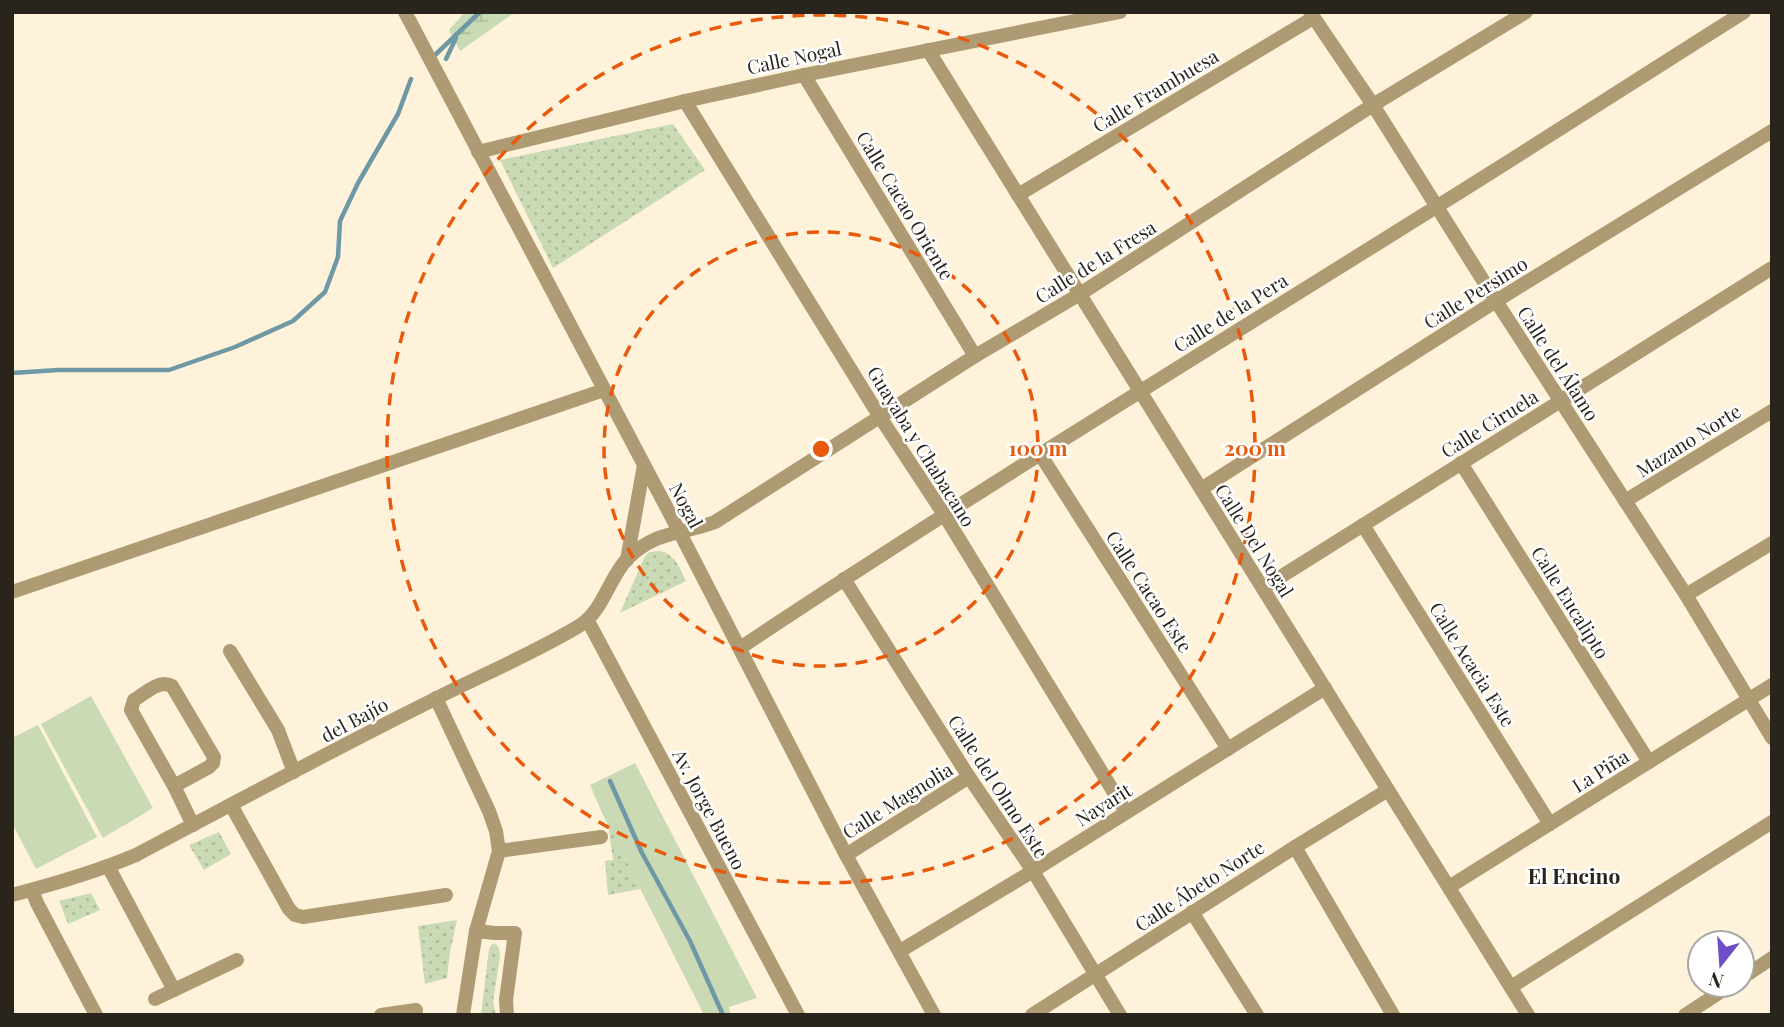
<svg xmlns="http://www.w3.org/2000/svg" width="1784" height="1027" font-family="'Playfair Display',serif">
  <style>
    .grass { fill: #cadab5 }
    .wetland { fill: url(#wetland-marsh) }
    .park { fill: url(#park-dots) }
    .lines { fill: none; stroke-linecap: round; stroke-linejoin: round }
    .stream { stroke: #6e99a4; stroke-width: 4.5 }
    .minor { stroke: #ae9a73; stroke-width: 14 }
    .ring { fill: none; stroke: #e8590c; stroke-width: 3.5; stroke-dasharray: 12 9 }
    .labels { text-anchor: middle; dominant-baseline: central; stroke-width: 5; stroke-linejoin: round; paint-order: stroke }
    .street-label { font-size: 19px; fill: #2a251c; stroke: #fff }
    .neighbourhood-label { font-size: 21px; font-weight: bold; fill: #2a251c; stroke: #fff }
    .centre { fill: #e8590c; stroke: #fff; stroke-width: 3.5 }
    .ring-label { font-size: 21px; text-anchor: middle; font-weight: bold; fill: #e8590c; stroke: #fff; stroke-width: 5; stroke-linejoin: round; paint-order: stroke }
  </style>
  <defs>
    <pattern id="wetland-marsh" width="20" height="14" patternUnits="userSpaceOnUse" patternTransform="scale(1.75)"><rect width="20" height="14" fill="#cadab5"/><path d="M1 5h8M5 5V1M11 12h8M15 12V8" fill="none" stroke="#aebb9b"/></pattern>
    <pattern id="park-dots" width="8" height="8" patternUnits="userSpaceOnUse" patternTransform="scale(1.75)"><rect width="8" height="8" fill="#cadab5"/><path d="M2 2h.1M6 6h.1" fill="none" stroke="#aebb9b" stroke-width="1.8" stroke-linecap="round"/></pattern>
  </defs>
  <rect width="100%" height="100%" fill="#fff2da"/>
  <!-- grass -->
  <g class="grass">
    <path d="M91 696 153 808 103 838 41 724Z"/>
    <path d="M38 725 97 837 36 869 12 823V738Z"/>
    <path d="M635 763 757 998 729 1007 731 1015H704L603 815 590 785Z"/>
  </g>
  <!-- wetland -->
  <path class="wetland" d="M465 12H520L511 15 460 51 449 30Z"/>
  <!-- park -->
  <g class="park">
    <path d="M673 124 705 170 553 268 500 160Z"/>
    <path d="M660 551C675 554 680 568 686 581L620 613 644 558 649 552Z"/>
    <path d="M608 824 638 884 640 889 608 895 605 861 613 860Z"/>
    <path d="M219 832 231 854 204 870 189 845Z"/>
    <path d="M91 893 100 910 68 924 59 901Z"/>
    <path d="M457 920 450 952 447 978 425 984 418 926Z"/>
    <path d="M493 943 497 945 499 948 500 957 493 1002 496 1015H481L489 949Z"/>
  </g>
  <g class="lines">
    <!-- stream -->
    <g class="stream">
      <path d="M435 55 480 12"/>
      <path d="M446 59 456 38"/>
      <path d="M12 373 58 370H169L235 347 293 321 325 292 338 257 340 221 358 183 398 114 411 79"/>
      <path d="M610 781 642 853 690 941 723 1015"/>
    </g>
    <!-- minor -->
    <g class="minor">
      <path d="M405 12 679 531 846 855 934 1015"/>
      <path d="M1310 12 1373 105 1496 301 1686 595 1772 738"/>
      <path d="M928 50 1528 1015"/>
      <path d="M804 75 975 356"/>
      <path d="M685 101 880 417 945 516 1126 812"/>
      <path d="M478 152 685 101 804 75 1120 12"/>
      <path d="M1018 195 1313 18"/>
      <path d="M1040 454 1228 749"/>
      <path d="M1461 463 1649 762"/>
      <path d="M1201 489 1496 301 1772 131"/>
      <path d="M1625 501 1772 411"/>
      <path d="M1363 525 1550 824"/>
      <path d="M627 560 644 465"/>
      <path d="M844 579 969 777 1033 871 1120 1015"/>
      <path d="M1263 588 1772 268"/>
      <path d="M12 592 604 390"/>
      <path d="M1686 595 1772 543"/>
      <path d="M588 621 798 1015"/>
      <path d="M740 648C968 496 1203 353 1436 207 1539 143 1641 77 1744 12"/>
      <path d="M230 651 278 730 294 772"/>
      <path d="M436 698 489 811 496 831 499 851 476 931 463 1015"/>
      <path d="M174 786 209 767 213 763 214 757 172 686C159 679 146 693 134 700L131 710 174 786 193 825"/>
      <path d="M231 805 289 909 295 915 303 917 446 895"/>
      <path d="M1295 847 1393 1015"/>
      <path d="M499 851 601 837"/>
      <path d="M846 855 969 777"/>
      <path d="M108 866 174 990"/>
      <path d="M1449 887 1772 685"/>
      <path d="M32 890 37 903 96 1015"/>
      <path d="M12 895C54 884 96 872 136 855 236 802 336 748 437 698 484 674 534 653 579 626 603 612 609 577 628 558 657 530 681 535 715 522L975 356 1080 294 1373 105 1526 12"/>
      <path d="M1192 912 1257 1015"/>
      <path d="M476 931 495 933H515L506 1000 507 1015"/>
      <path d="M900 951 1033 871 1325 688"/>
      <path d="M1742 978 1772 958"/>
      <path d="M1511 987 1772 822"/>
      <path d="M155 999 237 960"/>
      <path d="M381 1015 416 1010"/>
      <path d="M1032 1015 1295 847 1388 790"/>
      <path d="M1685 1015 1731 985"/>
    </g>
  </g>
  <!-- distance rings -->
  <g class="ring">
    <circle cx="821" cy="449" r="217"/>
    <circle cx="821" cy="449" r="434"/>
  </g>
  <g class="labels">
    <!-- street labels -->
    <g class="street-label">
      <text transform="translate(794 57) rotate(-12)">Calle Nogal</text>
      <text transform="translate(1155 90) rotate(-31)">Calle Frambuesa</text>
      <text transform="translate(906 205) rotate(59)">Calle Cacao Oriente</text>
      <text transform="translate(1095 261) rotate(-32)">Calle de la Fresa</text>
      <text transform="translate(1475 292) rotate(-32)">Calle Persimo</text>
      <text transform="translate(1230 312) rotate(-32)">Calle de la Pera</text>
      <text transform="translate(1559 363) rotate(57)">Calle del Álamo</text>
      <text transform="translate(1489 423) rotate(-32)">Calle Ciruela</text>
      <text transform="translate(1688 440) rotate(-32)">Mazano Norte</text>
      <text transform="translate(922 446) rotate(58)">Guayaba y Chabacano</text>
      <text transform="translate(687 505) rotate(62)">Nogal</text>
      <text transform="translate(1255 540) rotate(58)">Calle Del Nogal</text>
      <text transform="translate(1150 591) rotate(57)">Calle Cacao Este</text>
      <text transform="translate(1571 602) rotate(58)">Calle Eucalipto</text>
      <text transform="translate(1473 664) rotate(58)">Calle Acacia Este</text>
      <text transform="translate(354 719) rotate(-28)">del Bajío</text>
      <text transform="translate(1600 770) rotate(-32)">La Piña</text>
      <text transform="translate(999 786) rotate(57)">Calle del Olmo Este</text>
      <text transform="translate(897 800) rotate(-32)">Calle Magnolia</text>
      <text transform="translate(1103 804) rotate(-32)">Nayarit</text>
      <text transform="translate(710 809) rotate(62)">Av. Jorge Bueno</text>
      <text transform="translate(1199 885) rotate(-33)">Calle Ábeto Norte</text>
    </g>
    <!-- neighbourhood labels -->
    <g class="neighbourhood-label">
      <text x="1574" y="875">El Encino</text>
    </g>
  </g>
  <circle cx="821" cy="449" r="10" class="centre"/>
  <g class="ring-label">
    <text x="1038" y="456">100 m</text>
    <text x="1255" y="456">200 m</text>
  </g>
  <!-- border -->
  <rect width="1784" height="1027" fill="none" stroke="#2a251c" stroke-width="28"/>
  <!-- north arrow -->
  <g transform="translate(1721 964) rotate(197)"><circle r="33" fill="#ffffff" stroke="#aaa8a4" stroke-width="2"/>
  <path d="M0-5L12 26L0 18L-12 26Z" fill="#6f4dc6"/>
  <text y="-10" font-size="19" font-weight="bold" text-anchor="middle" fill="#2a251c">N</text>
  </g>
</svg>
